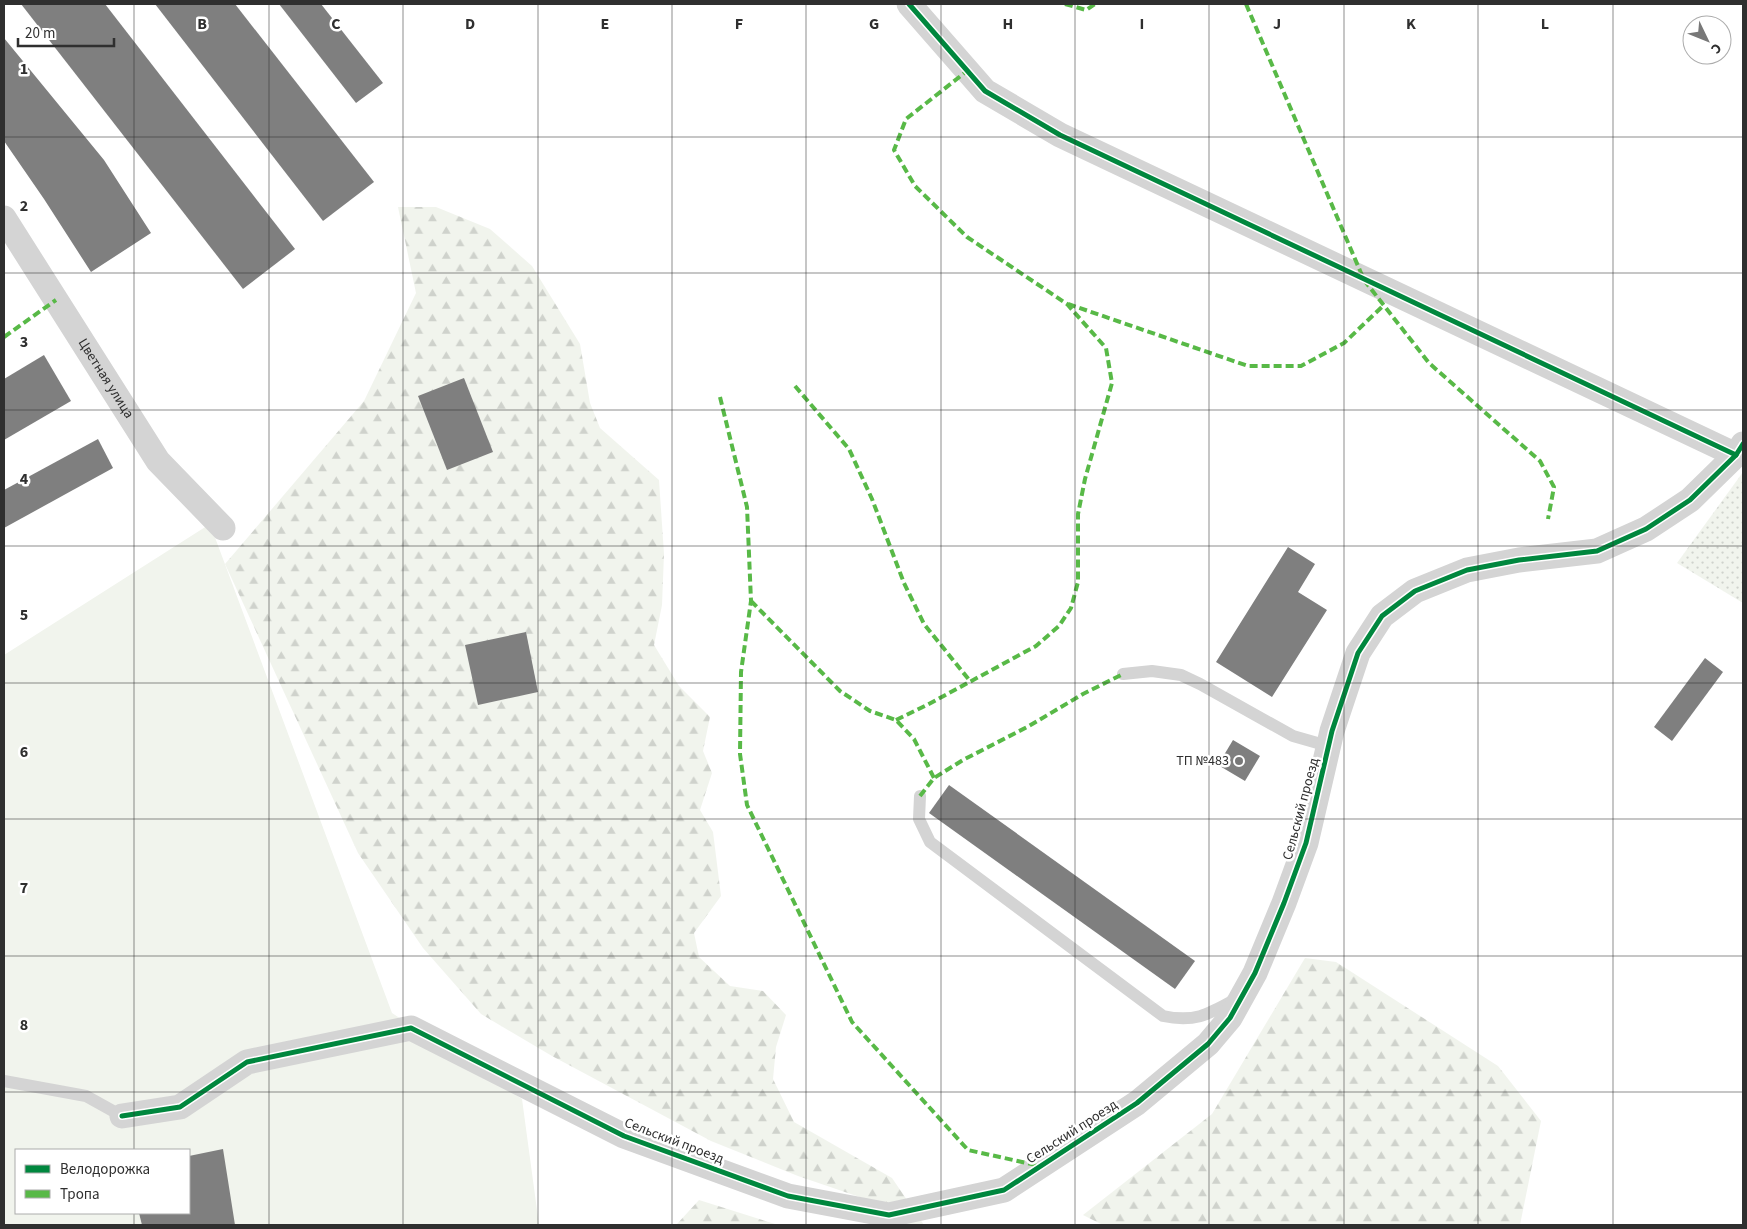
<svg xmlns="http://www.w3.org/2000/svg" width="1747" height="1229" font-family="'Source Sans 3',sans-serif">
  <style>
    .grass { fill: url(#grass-dots) }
    .forest { fill: url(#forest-firs) }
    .garden { fill: #f1f4ed; fill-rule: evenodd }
    .building { fill: #7f7f7f }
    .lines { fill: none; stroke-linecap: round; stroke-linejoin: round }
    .lane { stroke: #d4d4d4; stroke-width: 12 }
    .street { stroke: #d4d4d4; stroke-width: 25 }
    .quiet { stroke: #58b947; stroke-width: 4; stroke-dasharray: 8 4; stroke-linecap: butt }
    .cycleway-casing { stroke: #fff; stroke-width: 8 }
    .cycleway { stroke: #00873e; stroke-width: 5 }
    .grid { fill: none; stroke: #2f2f2f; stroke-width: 1; stroke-opacity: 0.55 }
    .poi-dot { fill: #787878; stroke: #fff; stroke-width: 2 }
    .labels { text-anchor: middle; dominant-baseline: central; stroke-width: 5; stroke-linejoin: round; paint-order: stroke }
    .street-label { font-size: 14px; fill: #2f2f2f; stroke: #fff }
    .poi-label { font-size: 14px; fill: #2f2f2f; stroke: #fff; text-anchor: end }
    .grid-label { font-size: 16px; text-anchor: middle; font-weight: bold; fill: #2f2f2f; stroke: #fff; stroke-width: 5; stroke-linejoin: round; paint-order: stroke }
  </style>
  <defs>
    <pattern id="grass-dots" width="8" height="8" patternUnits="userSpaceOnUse" patternTransform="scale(1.25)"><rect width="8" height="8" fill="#f1f4ed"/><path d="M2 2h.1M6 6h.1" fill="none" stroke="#cfd2cc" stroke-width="1.8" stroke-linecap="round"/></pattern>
    <pattern id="forest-firs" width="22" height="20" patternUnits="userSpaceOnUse" patternTransform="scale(1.25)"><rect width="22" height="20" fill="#f1f4ed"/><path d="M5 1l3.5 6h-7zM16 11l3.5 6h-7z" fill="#cfd2cc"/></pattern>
  </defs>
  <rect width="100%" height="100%" fill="#fff"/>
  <!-- grass -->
  <path class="grass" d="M1743 472V603L1677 563Z"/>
  <!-- forest -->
  <g class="forest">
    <path d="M398 207H436L490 229 532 266 580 344 590 403 600 428 659 480 664 554 662 605 654 645 679 686 710 717 703 751 712 773 700 810 713 832 721 896 694 933 699 957 730 986 763 991 786 1015 776 1047 773 1079 794 1122 892 1178 924 1225H888L880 1204 798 1176 711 1141 552 1056 481 1014 423 948 358 853 225 564 364 401 416 293Z"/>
    <path d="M1305 958 1336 962 1498 1066 1541 1121 1520 1225H1103L1083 1215 1212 1114Z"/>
    <path d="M699 1200 775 1224 779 1225H663L677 1224Z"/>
  </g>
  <!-- garden -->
  <path class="garden" d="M210 524 392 1013 522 1099 539 1225H4V655ZM16 1150H189V1213H16Z"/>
  <!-- building -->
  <g class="building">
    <path d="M21 4H105L295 249 243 289Z"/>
    <path d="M155 4H235L374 182 323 221Z"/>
    <path d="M279 4H321L383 83 356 103Z"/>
    <path d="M4 38 104 160 151 233 91 272 44 199 4 141Z"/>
    <path d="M44 355 71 401 4 440V379Z"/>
    <path d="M464 378 493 452 447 470 418 396Z"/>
    <path d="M98 439 113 468 4 528V490Z"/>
    <path d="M1288 547 1315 564 1298 592 1327 610 1272 697 1216 662Z"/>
    <path d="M526 632 538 692 478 705 465 645Z"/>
    <path d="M1705 658 1723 672 1672 741 1654 727Z"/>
    <path d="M1233 740 1260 756 1245 781 1218 765Z"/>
    <path d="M949 785 1195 961 1175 989 929 813Z"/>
    <path d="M223 1149 235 1225H142L139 1213H189V1156Z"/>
  </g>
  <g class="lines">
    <!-- lane -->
    <g class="lane">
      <path d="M1123 674 1152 671 1181 675 1200 684 1293 736 1328 746"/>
      <path d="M920 796 919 819 930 842 1163 1016C1195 1023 1209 1014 1236 999"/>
      <path d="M4 1081 86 1096 122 1116"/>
    </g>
    <!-- street -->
    <g class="street">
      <path d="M909 4 985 91 1060 135 1736 455"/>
      <path id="s1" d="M4 218 158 461 223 528"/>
      <path d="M122 1116 180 1107 247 1062 411 1028 624 1136 788 1196 889 1215 1004 1190 1137 1103 1208 1044 1230 1018 1255 973 1284 903 1306 843 1332 731 1358 653 1382 616 1415 591 1467 570 1519 560 1597 551 1646 529 1690 500 1736 455 1743 444"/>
    </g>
    <!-- quiet -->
    <g class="quiet">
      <path d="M1065 4 1086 10 1095 4"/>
      <path d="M1246 4 1364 280 1429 363 1540 461 1554 487 1548 519"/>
      <path d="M1068 304 1248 366H1301L1344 343 1384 305"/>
      <path d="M4 337 56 300"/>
      <path d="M795 386 849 449 872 499 904 583 924 624 970 681"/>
      <path d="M720 397 747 507 751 601 741 672 740 754 747 805 852 1022 968 1150 1040 1166"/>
      <path d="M751 601 840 691 870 711 896 720 914 739 934 778"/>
      <path d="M896 720 927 705 1036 646 1059 626 1071 608 1078 582V514L1085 479 1112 383 1106 348 1067 304 967 237 915 186 894 150 906 119 967 71"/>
      <path d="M920 796 934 778 963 760 1029 726 1083 694 1123 674"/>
    </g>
    <defs>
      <g id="cycleway">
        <path d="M909 4 985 91 1060 135 1736 455"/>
        <path d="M122 1116 180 1107 247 1062 411 1028 624 1136 788 1196 889 1215 1004 1190 1137 1103 1208 1044 1230 1018 1255 973 1284 903 1306 843 1332 731 1358 653 1382 616 1415 591 1467 570 1519 560 1597 551 1646 529 1690 500 1736 455 1743 444"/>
      </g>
    </defs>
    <!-- cycleway casing -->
    <use href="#cycleway" class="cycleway-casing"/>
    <!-- cycleway -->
    <use href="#cycleway" class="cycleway"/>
  </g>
  <!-- grid -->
  <path class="grid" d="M134 4V1150M269 4V1225M403 4V1225M538 4V1225M672 4V1225M806 4V1225M941 4V1225M1075 4V1225M1209 4V1225M1344 4V1225M1478 4V1225M1613 4V1225M4 137H1743M4 273H1743M4 410H1743M4 546H1743M4 683H1743M4 819H1743M4 956H1743M4 1092H1743M134 1213V1225"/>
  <!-- markers -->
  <circle class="poi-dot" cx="1239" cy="761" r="5"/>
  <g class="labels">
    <!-- street labels -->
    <g class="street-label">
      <text stroke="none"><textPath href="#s1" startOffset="190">Цветная улица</textPath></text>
      <text transform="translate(1301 809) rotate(-75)">Сельский проезд</text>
      <text transform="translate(1072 1132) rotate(-33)">Сельский проезд</text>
      <text transform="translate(674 1141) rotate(21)">Сельский проезд</text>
    </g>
    <!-- poi labels -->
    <g class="poi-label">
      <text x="1229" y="761">ТП №483</text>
    </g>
  </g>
  <g class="grid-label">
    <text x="202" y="29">B</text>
    <text x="336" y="29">C</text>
    <text x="470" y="29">D</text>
    <text x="605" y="29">E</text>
    <text x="739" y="29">F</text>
    <text x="874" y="29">G</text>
    <text x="1008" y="29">H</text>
    <text x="1142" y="29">I</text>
    <text x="1277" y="29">J</text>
    <text x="1411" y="29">K</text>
    <text x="1545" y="29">L</text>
    <text x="24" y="74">1</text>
    <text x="24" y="211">2</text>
    <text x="24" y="347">3</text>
    <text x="24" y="484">4</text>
    <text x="24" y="620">5</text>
    <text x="24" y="757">6</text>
    <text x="24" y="893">7</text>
    <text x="24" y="1030">8</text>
  </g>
  <!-- border -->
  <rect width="1747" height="1229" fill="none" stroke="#2f2f2f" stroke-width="10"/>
  <!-- legend -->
  <rect x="15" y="1149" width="175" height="65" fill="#ffffff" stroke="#acacac"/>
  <rect x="25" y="1165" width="25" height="8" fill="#00873e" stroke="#acacac"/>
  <text x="60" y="1174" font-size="15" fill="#2f2f2f">Велодорожка</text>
  <rect x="25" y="1190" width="25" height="8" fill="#58b947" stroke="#acacac"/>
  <text x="60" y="1199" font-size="15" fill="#2f2f2f">Тропа</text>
  <!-- north arrow -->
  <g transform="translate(1707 40) rotate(133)"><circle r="24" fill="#ffffff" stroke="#acacac"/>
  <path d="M0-4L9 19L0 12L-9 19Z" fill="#787878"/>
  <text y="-8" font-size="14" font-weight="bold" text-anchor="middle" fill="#2f2f2f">С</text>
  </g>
  <!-- scale -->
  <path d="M18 38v8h96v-8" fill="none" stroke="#2f2f2f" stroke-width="2.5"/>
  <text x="25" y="38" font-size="15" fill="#2f2f2f" stroke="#ffffff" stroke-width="4" paint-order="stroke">20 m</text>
</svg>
